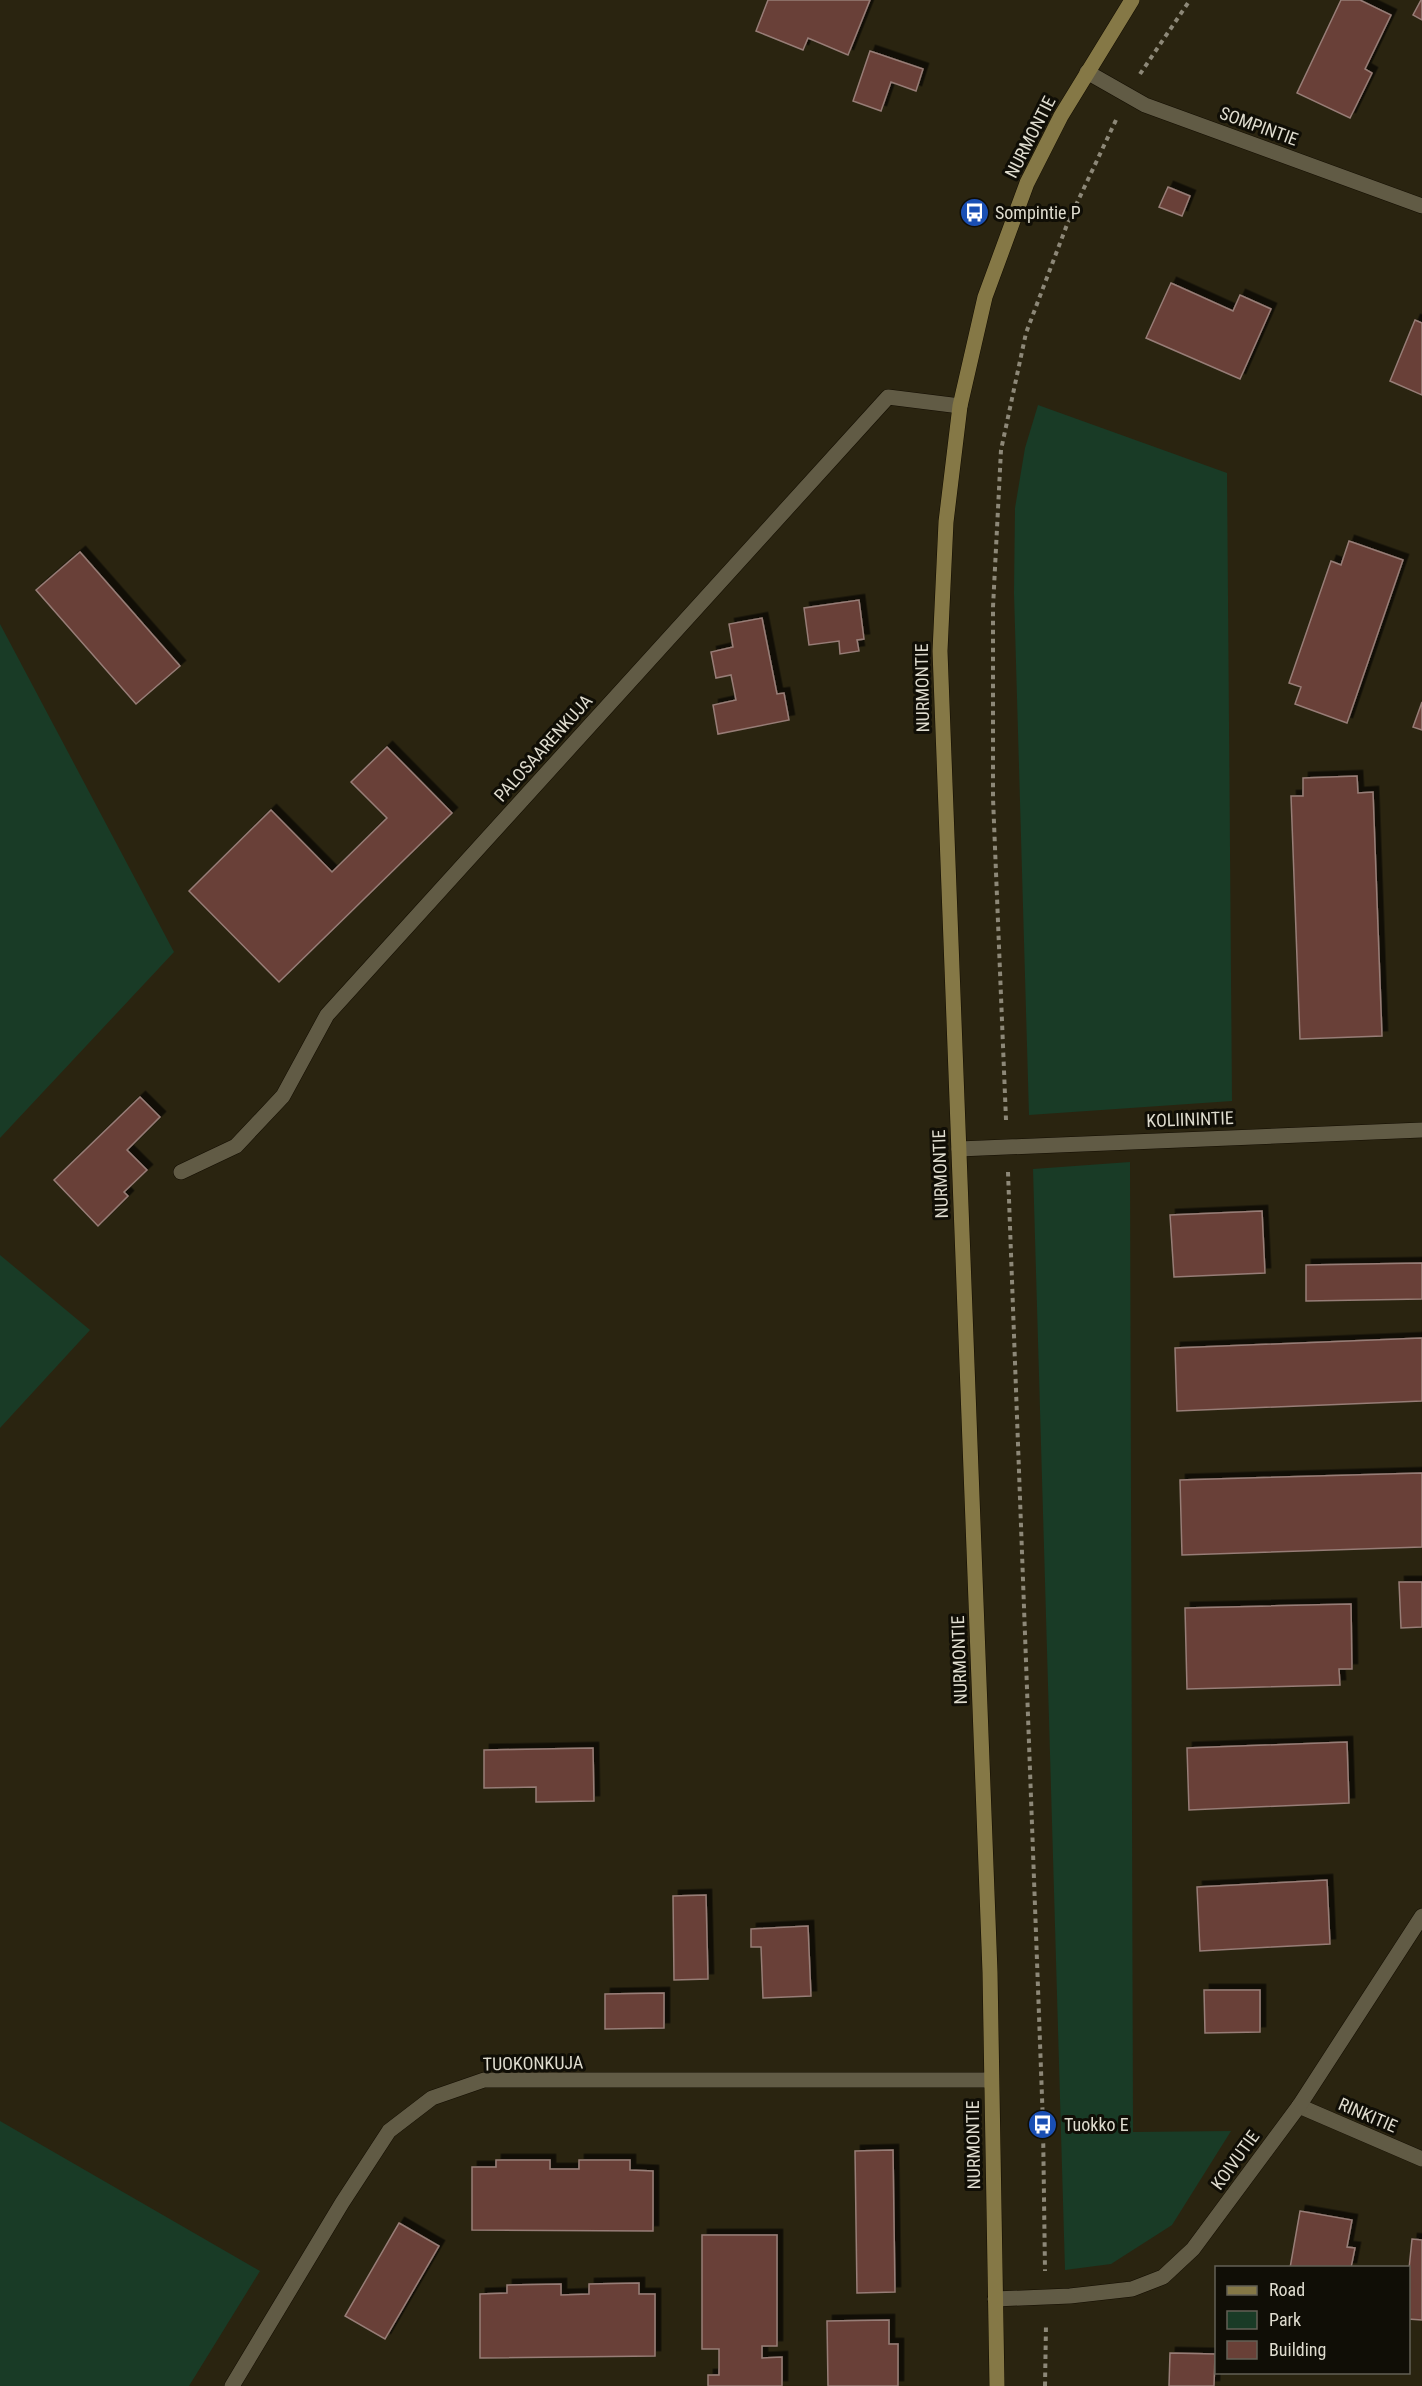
<svg xmlns="http://www.w3.org/2000/svg" width="1422" height="2386" font-family="'Roboto Condensed',sans-serif">
  <style>
    .green { fill: #193b26 }
    .building { fill: #694037; stroke: #977d77; stroke-width: 1.5; filter: url(#shadow) }
    .lines { fill: none; stroke-linecap: round; stroke-linejoin: round }
    .minor-casing { stroke: #130d00; stroke-width: 16 }
    .secondary-casing { stroke: #130d00; stroke-width: 16 }
    .path { stroke: #8d8878; stroke-width: 4; stroke-dasharray: 4.5 4.5; stroke-linecap: butt }
    .minor { stroke: #615b45; stroke-width: 15 }
    .secondary { stroke: #857846; stroke-width: 15 }
    .labels { text-anchor: middle; dominant-baseline: central; stroke-width: 6; stroke-linejoin: round; paint-order: stroke }
    .street-label { font-size: 18px; fill: #dfdccf; stroke: #100e06 }
    .poi-label { font-size: 18px; fill: #dfdccf; stroke: #100e06; text-anchor: start }
  </style>
  <defs>
    <filter id="shadow"><feDropShadow dx="5.5" dy="-5.5" stdDeviation="0" flood-color="#0009"/></filter>
  </defs>
  <rect width="100%" height="100%" fill="#2a2410"/>
  <!-- green -->
  <g class="green">
    <path d="M1038 405 1227 473 1232 1101 1029 1115 1014 593 1015 508 1025 448Z"/>
    <path d="M0 624 174 952 0 1138Z"/>
    <path d="M1130 1162 1133 2132 1231 2131 1172 2225 1111 2264 1065 2270 1033 1169Z"/>
    <path d="M0 1255 90 1330 0 1428Z"/>
    <path d="M0 2121 260 2271 189 2386H0Z"/>
  </g>
  <!-- building -->
  <g class="building">
    <path d="M768 0H870L848 55 808 38 803 50 756 31Z"/>
    <path d="M1341 0H1360L1391 15 1365 69 1372 73 1350 118 1297 93Z"/>
    <path d="M1421 0H1422V20L1413 15Z"/>
    <path d="M870 51 923 69 916 91 891 82 881 111 853 101Z"/>
    <path d="M1168 187 1190 196 1182 216 1159 207Z"/>
    <path d="M1171 283 1233 311 1240 295 1271 309 1240 379 1146 338Z"/>
    <path d="M1415 320 1422 323V395L1390 381Z"/>
    <path d="M1349 541 1403 560 1347 723 1295 704 1301 687 1289 683 1331 561 1341 565Z"/>
    <path d="M80 552 180 666 136 704 36 590Z"/>
    <path d="M859 600 864 639 857 640 859 651 840 654 839 641 809 645 804 608Z"/>
    <path d="M762 618 777 694 784 693 789 720 718 734 713 705 736 700 731 675 716 678 711 652 733 647 729 624Z"/>
    <path d="M1422 702V730L1413 727Z"/>
    <path d="M387 747 452 813 279 982 189 891 271 810 332 872 387 818 351 782Z"/>
    <path d="M1357 776 1358 793 1373 792 1382 1036 1300 1039 1291 796H1303V778Z"/>
    <path d="M140 1097 160 1117 127 1150 147 1170 124 1192 128 1196 98 1226 54 1180Z"/>
    <path d="M1262 1211 1265 1273 1174 1277 1170 1215Z"/>
    <path d="M1422 1263V1299L1306 1301V1265Z"/>
    <path d="M1422 1338V1401L1177 1411 1175 1348Z"/>
    <path d="M1422 1473V1547L1182 1555 1180 1480Z"/>
    <path d="M1399 1582H1422V1627L1401 1628Z"/>
    <path d="M1351 1604 1352 1669H1339L1340 1685 1187 1689 1185 1608Z"/>
    <path d="M1347 1742 1349 1803 1189 1810 1187 1748Z"/>
    <path d="M593 1748 594 1801 536 1802V1787L484 1788V1750Z"/>
    <path d="M1327 1880 1330 1944 1200 1951 1197 1887Z"/>
    <path d="M706 1895 708 1979 674 1980 673 1896Z"/>
    <path d="M808 1926 811 1996 763 1998 761 1947H751V1929Z"/>
    <path d="M1204 1990H1260V2032L1205 2033Z"/>
    <path d="M664 1993V2028L605 2029V1994Z"/>
    <path d="M893 2150 895 2292 857 2293 855 2151Z"/>
    <path d="M496 2160H550V2169H579V2160H630V2170L653 2171V2231L472 2230V2167H496Z"/>
    <path d="M1300 2211 1352 2220 1347 2247 1355 2248 1351 2268H1290Z"/>
    <path d="M399 2223 439 2246 385 2339 345 2316Z"/>
    <path d="M702 2235H777V2346H762V2358L782 2357V2386H708V2375H719V2349H702Z"/>
    <path d="M1412 2239 1422 2240V2320L1408 2319V2279Z"/>
    <path d="M639 2283V2294H655V2356L480 2358V2294L507 2293V2285L561 2284V2295L589 2294V2284Z"/>
    <path d="M889 2320V2344H898V2386H828L827 2321Z"/>
    <path d="M1170 2353 1215 2354 1214 2386H1169Z"/>
  </g>
  <g class="lines">
    <defs>
      <g id="minor">
        <path d="M1087 72 1145 105 1422 206"/>
        <path d="M959 1149 1422 1130"/>
        <path d="M181 1172 236 1146 283 1096 327 1015 888 397 960 406"/>
        <path d="M1299 2106 1422 2159"/>
        <path d="M995 2299 1070 2296 1132 2289 1163 2277 1193 2249 1299 2106 1422 1916"/>
        <path d="M232 2386 342 2203 389 2131 432 2098 484 2080H991"/>
      </g>
      <path id="secondary" d="M997 2386 990 1972 940 651 946 522 960 406 985 297 1027 183 1061 116 1132 0"/>
    </defs>
    <!-- minor casing -->
    <use href="#minor" class="minor-casing"/>
    <!-- secondary casing -->
    <use href="#secondary" class="secondary-casing"/>
    <!-- path -->
    <g class="path">
      <path d="M1140 74 1190 0"/>
      <path d="M1006 1120 993 798V607L1001 450 1026 333 1068 222 1116 120"/>
      <path d="M1008 1172 1043 2124 1045 2271"/>
      <path d="M1045 2386 1046 2324"/>
    </g>
    <!-- minor -->
    <use href="#minor" class="minor"/>
    <!-- secondary -->
    <use href="#secondary" class="secondary"/>
  </g>
  <!-- icons -->
  <defs>
    <symbol id="bus-disc" viewBox="-11 -11 22 22"><circle r="9.5" fill="#1a4fb4" stroke="#100e06"/><path d="M-5-6H5V4H4V6H2V4H-2V6H-4V4H-5ZM-3.5-4V0h7V-4ZM-3.5 1.2v1.5H-2V1.2ZM2 1.2v1.5H3.5V1.2Z" fill="#fff"/></symbol>
  </defs>
  <g fill-rule="evenodd">
    <use href="#bus-disc" x="958" y="196" width="33" height="33"/>
    <use href="#bus-disc" x="1026" y="2108" width="33" height="33"/>
  </g>
  <g class="labels">
    <!-- street labels -->
    <g class="street-label">
      <text transform="translate(1259 126) rotate(20)">SOMPINTIE</text>
      <text transform="translate(1030 137) rotate(-63)">NURMONTIE</text>
      <text transform="translate(922 688) rotate(-91)">NURMONTIE</text>
      <text transform="translate(543 748) rotate(-48)">PALOSAARENKUJA</text>
      <text transform="translate(1190 1119) rotate(-2)">KOLIININTIE</text>
      <text transform="translate(940 1174) rotate(-92)">NURMONTIE</text>
      <text transform="translate(959 1660) rotate(-92)">NURMONTIE</text>
      <text transform="translate(533 2063) rotate(-1)">TUOKONKUJA</text>
      <text transform="translate(1368 2115) rotate(23)">RINKITIE</text>
      <text transform="translate(973 2145) rotate(-91)">NURMONTIE</text>
      <text transform="translate(1235 2160) rotate(-54)">KOIVUTIE</text>
    </g>
    <!-- poi labels -->
    <g class="poi-label">
      <text x="995" y="212">Sompintie P</text>
      <text x="1064" y="2124">Tuokko E</text>
    </g>
  </g>
  <!-- legend -->
  <rect x="1215" y="2266" width="195" height="108" fill="#100e06" stroke="#636056" stroke-width="1.5"/>
  <rect x="1227" y="2286" width="30" height="9" fill="#857846" stroke="#636056" stroke-width="1.5"/>
  <text x="1269" y="2296" font-size="18" fill="#dfdccf">Road</text>
  <rect x="1227" y="2311" width="30" height="18" fill="#193b26" stroke="#636056" stroke-width="1.5"/>
  <text x="1269" y="2326" font-size="18" fill="#dfdccf">Park</text>
  <rect x="1227" y="2341" width="30" height="18" fill="#694037" stroke="#636056" stroke-width="1.5"/>
  <text x="1269" y="2356" font-size="18" fill="#dfdccf">Building</text>
</svg>
